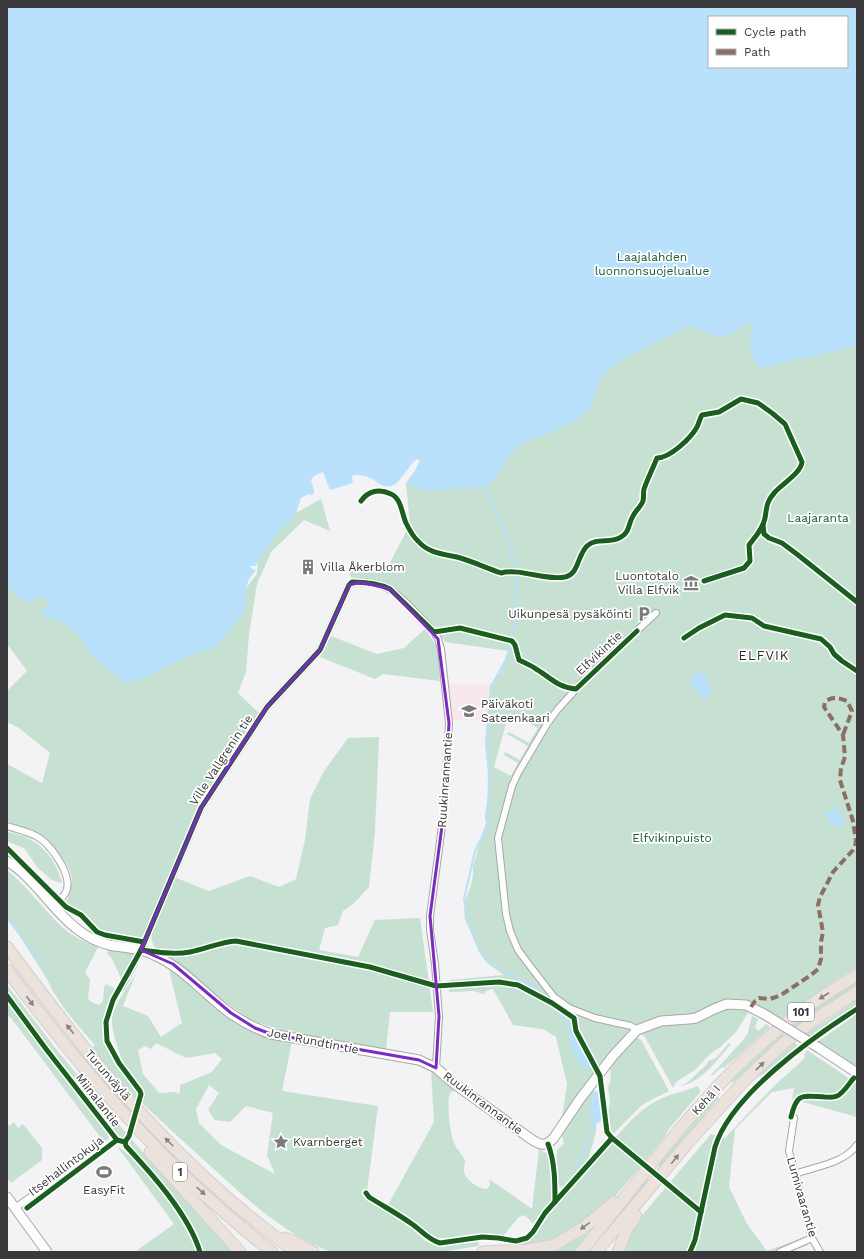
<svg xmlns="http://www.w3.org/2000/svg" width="864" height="1259" font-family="'Work Sans',sans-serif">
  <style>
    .education { fill: #f7e8eb }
    .green { fill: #c6e0d1; fill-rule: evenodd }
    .water { fill: #b9e1fb; fill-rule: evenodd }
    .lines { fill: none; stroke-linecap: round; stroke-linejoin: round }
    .stream { stroke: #b9e1fb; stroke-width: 2 }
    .street-casing { stroke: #a7a7a9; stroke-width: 8 }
    .secondary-casing { stroke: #a7a7a9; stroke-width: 11 }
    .highway-casing { stroke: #d0cfd0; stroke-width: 13 }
    .street { stroke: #fdfdfe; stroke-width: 6 }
    .secondary { stroke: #fdfdfe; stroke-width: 9 }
    .highway { stroke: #ebe2db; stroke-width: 11 }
    .secondary-bridge-casing { stroke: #a7a7a9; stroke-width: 11; stroke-linecap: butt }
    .secondary-bridge { stroke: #fdfdfe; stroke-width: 9 }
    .quiet { stroke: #8d6e63; stroke-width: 4; stroke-dasharray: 8 4; stroke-linecap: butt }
    .cycleway-casing { stroke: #fff; stroke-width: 8 }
    .cycleway { stroke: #1b5e20; stroke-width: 5 }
    .oneway { fill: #898482 }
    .marked { fill: none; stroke: #7b2cbf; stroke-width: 3; stroke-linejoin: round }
    .labels { text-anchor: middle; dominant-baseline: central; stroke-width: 3.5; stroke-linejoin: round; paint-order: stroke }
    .shield { fill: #fff; stroke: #747475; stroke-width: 1 }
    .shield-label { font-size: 11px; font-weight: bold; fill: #39383a }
    .park-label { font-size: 12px; fill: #185a39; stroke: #fff }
    .poi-label { font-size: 12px; fill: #39383a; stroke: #fff; text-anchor: start }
    .street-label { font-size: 12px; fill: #39383a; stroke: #fff }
    .neighbourhood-label { font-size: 13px; letter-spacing: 1px; fill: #2a292d; stroke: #fff }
  </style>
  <rect width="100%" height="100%" fill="#f3f2f5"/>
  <!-- education -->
  <path class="education" d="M447 684 490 685 488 721 452 720Z"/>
  <!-- green -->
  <g class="green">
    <path d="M378 7H857V967L832 982 779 1020 747 1002 695 1015 650 1021 628 1031 584 1088 561 1124 567 1084 556 1037 543 1029 513 1025 493 989 488 990 483 994 474 991 449 992 450 980 504 975 487 963 479 952 465 919 464 907 466 898 470 889 473 876V866L486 823 485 817 489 784 485 743 490 685 501 672 509 651 445 642 437 630 417 610 385 582 352 578 347 568 389 565 410 524 406 483 415 471 425 473ZM709 17H847V67H709ZM509 713 538 728 529 743 509 732 507 734 528 746 520 760 505 752 504 755 518 763 511 776 494 767Z"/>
    <path d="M321 499 330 531 304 520 271 552 257 584 249 634 246 672 238 693 260 714 197 806 142 940 105 933 99 930 94 925 85 914 66 903C69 895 72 887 72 879 70 861 48 839 33 832 25 827 16 825 7 821V764L42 783 50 753 19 728 7 722V691L27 671 7 644V530L247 583V587L257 574 258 561H251L284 515 296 513Z"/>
    <path d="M425 629 435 644 438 653 440 681 383 674 375 679 320 657 331 636 377 654 404 648Z"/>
    <path d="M379 737 375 831 369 887 353 904 343 911 338 925 325 928 319 950 358 957 375 920 420 918 433 1012H390L386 1050 301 1035 281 1030 252 1021 213 993 175 962 156 950 152 941 151 934 174 877 209 891 250 876 279 887 296 879 305 840 310 799 324 771 348 738Z"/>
    <path d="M8 832C36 836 54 855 62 882L61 883 52 880 38 868 24 848 11 843 7 840Z"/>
    <path d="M7 870C28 887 42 908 61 926 71 936 85 942 98 947L85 973 90 979 88 999 93 1003 99 1005 103 1001 104 987 106 984 115 989 104 1017 103 1028 104 1037 107 1048 138 1091 137 1101 91 1048 95 1045C79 1027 56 1001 47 979L7 916Z"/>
    <path d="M109 949 136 953 121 978 112 959 107 953Z"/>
    <path d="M168 966 246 1028 259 1034 292 1041 282 1091 378 1106 367 1191 388 1205 434 1122 431 1069 455 1090C452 1091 450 1093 449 1096 447 1105 450 1134 454 1143 456 1149 464 1155 465 1162 465 1165 463 1168 464 1171 465 1180 479 1189 487 1189L490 1185 489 1179 532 1209 539 1149 549 1155C551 1166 556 1192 551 1202 546 1210 538 1216 533 1224L527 1217 523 1215 518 1218 504 1235H467L448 1239 432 1238 423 1240 434 1245 443 1246 476 1240 478 1241 479 1246 441 1252H331C288 1236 251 1203 217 1172 192 1149 166 1126 141 1102 146 1088 132 1079 125 1067 121 1059 111 1029 112 1020 113 1005 129 986 136 973L123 1006 148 1016 161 1037 182 1023ZM156 1043 186 1058 215 1053 222 1059 212 1072 180 1085V1094L174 1092 159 1093 143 1074 138 1050 145 1046 151 1049ZM209 1085 219 1093 208 1110 215 1120 230 1122 246 1106 273 1113 267 1155 275 1174 221 1145 199 1123 196 1109Z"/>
    <path d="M857 981V986L816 1012 794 1029 790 1027 813 1009Z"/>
    <path d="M7 985 60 1054 126 1133 124 1138H119L114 1133 7 993Z"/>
    <path d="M857 1000V1005L810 1038 806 1034Z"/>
    <path d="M7 1002 108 1132 109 1138 104 1142 12 1019 7 1015Z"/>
    <path d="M732 1008 749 1011 736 1032 731 1037 719 1048 711 1053 696 1069 676 1082 673 1088 645 1037 641 1034 643 1030Z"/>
    <path d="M857 1014V1070L816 1043Z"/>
    <path d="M752 1016 758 1019 755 1027 758 1031 766 1024 770 1027 724 1068 722 1067 713 1075H711L744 1039 748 1032Z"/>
    <path d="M782 1034 785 1036 733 1083 731 1081 754 1058Z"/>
    <path d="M636 1037 641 1040 669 1091 643 1104 613 1134 607 1118 610 1102 608 1088 611 1080 610 1068 608 1067Z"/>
    <path d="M729 1043 731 1044C717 1060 703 1081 681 1086L688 1082 707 1064 708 1061 716 1058Z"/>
    <path d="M794 1043 799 1046 771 1070 758 1077 770 1064Z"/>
    <path d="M807 1050 857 1084V1117L792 1099 794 1088 772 1092 735 1129 729 1187 747 1224 767 1251 805 1237 808 1245 790 1252H621L623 1244 639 1219 711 1134 725 1138 772 1088 805 1058 804 1055Z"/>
    <path d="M697 1086 701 1091 669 1129 663 1139 644 1162 615 1138C630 1121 644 1105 665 1097 675 1093 687 1091 697 1086Z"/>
    <path d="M593 1087C596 1095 592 1100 592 1107 592 1113 594 1119 595 1124H596V1131L588 1161 565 1187 562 1188 556 1182 557 1150 564 1144 561 1132Z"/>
    <path d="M717 1095 719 1098 660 1167 658 1165Z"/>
    <path d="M14 1122 18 1128 23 1124 42 1148V1160L11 1183 7 1178V1123L9 1126Z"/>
    <path d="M130 1138 132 1140 234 1252H202C198 1240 194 1228 187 1218 171 1192 150 1170 130 1148L128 1143Z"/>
    <path d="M612 1143 641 1166 612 1200 583 1223 555 1240 516 1247V1243L527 1241 532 1236 549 1211 609 1144Z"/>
    <path d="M117 1146C141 1161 189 1225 196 1252H135L174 1224Z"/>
    <path d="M646 1179 649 1181 590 1252H586Z"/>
    <path d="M591 1232 574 1252H551L566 1243Z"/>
  </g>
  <!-- water -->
  <g class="water">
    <path d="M7 7H857V346L760 368 751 356 750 345 752 325 748 323 730 335 720 338 689 326 623 359 605 373 598 382 592 407 581 417 567 426 533 439 517 447 505 462 497 475 485 487 462 488 439 491H425L406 483 413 474 420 461 417 459 414 461 398 482C386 492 380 483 370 478 365 475 359 475 354 475L352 476 353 482 350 484 330 490 323 472 314 476 311 480 314 490V494L311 495 309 494 301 498 296 513 272 540 260 557 256 566H250L251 568 256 571C246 579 247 586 246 598 245 603 244 606 245 611L217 646 186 657 142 679 124 682 92 656 77 633 59 620 41 615V612L49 605 46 599 39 597 29 602 24 601 7 587ZM709 17H847V67H709Z"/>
    <path d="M702 673 708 678V685L712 691 707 699 701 697 697 690 691 685 690 680 695 674Z"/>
    <path d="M836 806C839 819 848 815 842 828L829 822 828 817 825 815Z"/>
    <path d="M571 1030 576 1032 580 1039 586 1042 590 1048 593 1058 589 1070C575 1062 567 1046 571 1030Z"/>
    <path d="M594 1091 600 1092 607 1099 604 1119 596 1124 591 1121C589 1110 594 1102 594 1091Z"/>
  </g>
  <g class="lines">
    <!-- stream -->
    <g class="stream">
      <path d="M485 487 506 535 512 554 518 589 513 606 515 620 509 650 505 661 492 685 486 743 489 769 488 824 475 851 464 899 470 925 478 945 489 962 531 985 561 1014 572 1032"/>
      <path d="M7 918 42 963"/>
      <path d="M7 990 15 1001"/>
      <path d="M581 1167 578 1165 595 1123"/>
      <path d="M587 1173 591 1176"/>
    </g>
    <defs>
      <g id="street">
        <path d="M7 826C16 829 27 831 36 836 50 843 71 873 67 889 65 896 59 901 55 907"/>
        <path d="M121 987 141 950 201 808 267 707 320 650 349 585 352 582C362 582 374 582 383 586 399 592 421 619 434 632L438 639 441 649 449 723 444 811 430 916V930L435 964 439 1016 436 1068"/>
        <path d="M637 1030 631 1026 595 1018 569 1008 554 997 530 966 518 950 510 931 506 914 498 838 512 786 518 773 547 724 558 709 586 678 656 613"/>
        <path d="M794 1118 789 1151 812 1238 820 1252"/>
        <path d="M795 1174C816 1166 843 1164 857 1145"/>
        <path d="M15 1208 53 1181 55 1178"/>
        <path d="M780 1252 812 1238"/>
      </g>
      <g id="secondary">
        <path d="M7 861C35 878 51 909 77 929 86 936 97 942 109 945 125 948 142 948 156 956 185 969 205 995 230 1013 243 1022 256 1029 271 1034L419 1060 436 1068 456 1085 531 1139C540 1145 545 1147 553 1139L580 1099 613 1056 637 1030 661 1021 689 1019 696 1018 714 1009 727 1004 746 1005 764 1014"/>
        <path d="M819 1048 857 1073"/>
        <path d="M7 1197 47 1252"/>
      </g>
      <g id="highway">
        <path d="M7 947C39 990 71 1033 106 1074 162 1139 225 1202 296 1252"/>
        <path d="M7 970C86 1076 168 1171 272 1252"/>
        <path d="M150 1152 240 1252"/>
        <path d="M285 1238 293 1241 313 1252"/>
        <path d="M483 1252 528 1250 549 1246"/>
        <path d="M542 1252 583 1228 614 1202"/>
        <path d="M581 1252C636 1185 686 1114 750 1054 782 1024 819 997 857 975"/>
        <path d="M596 1252 686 1145 746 1079 785 1042 820 1016 857 992"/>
        <path d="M618 1252 626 1231 636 1216"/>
      </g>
    </defs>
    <!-- street casing -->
    <use href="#street" class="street-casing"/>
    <!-- secondary casing -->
    <use href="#secondary" class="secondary-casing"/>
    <!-- highway casing -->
    <use href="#highway" class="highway-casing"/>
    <!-- street -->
    <use href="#street" class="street"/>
    <!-- secondary -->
    <use href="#secondary" class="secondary"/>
    <!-- highway -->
    <use href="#highway" class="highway"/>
    <defs>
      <path id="secondary-bridge" d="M764 1014 819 1048"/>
    </defs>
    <!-- secondary-bridge casing -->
    <use href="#secondary-bridge" class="secondary-bridge-casing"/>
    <!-- secondary-bridge -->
    <use href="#secondary-bridge" class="secondary-bridge"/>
    <!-- quiet -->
    <path class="quiet" d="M751 1007 755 1001 759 998 770 999 781 995 811 975 818 969 821 959V942L823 932 818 905 820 897 833 872 853 850 855 846 856 841 853 821 840 780 841 768 845 757 843 735 824 707 825 702C832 696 839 698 847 701L852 711 843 735"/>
    <defs>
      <g id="cycleway">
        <path d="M361 501C368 491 379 488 391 494 401 498 402 514 406 523 409 529 413 537 418 541 428 553 443 554 457 557 472 561 486 568 501 573 522 568 544 581 565 577 579 574 577 556 587 546 596 537 611 544 621 537 630 532 628 524 633 516 635 511 641 507 643 501 644 497 643 493 644 489 648 478 653 468 657 458 670 458 691 438 697 427 699 423 700 418 702 415L719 412 741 399 758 403 772 413 785 424 802 462C801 473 782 484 775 492 766 502 767 507 765 518 763 529 755 537 749 545L750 561 744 568 704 581"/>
        <path d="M763 525 764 534 769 538 782 543 798 555 857 602"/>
        <path d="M684 638 699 628 725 615 752 618 764 626 821 639 830 647 834 654 842 661 857 671"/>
        <path d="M7 848 66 907 81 915 97 932 105 935 144 942"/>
        <path d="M141 950C158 952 174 955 190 952 206 949 220 942 236 941L370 967 436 986 499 982 518 985 552 1003 574 1018 576 1031 600 1076 607 1132 612 1138 701 1212"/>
        <path d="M7 996 46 1049 117 1140 125 1142 126 1146C152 1174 189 1215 200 1252"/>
        <path d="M791 1117C797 1092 802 1096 825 1097 829 1097 833 1098 837 1096 844 1093 849 1083 854 1078"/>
        <path d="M125 1142 129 1136 141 1094 140 1091 119 1063 107 1041 106 1022 113 1000 141 950 201 808 267 707 320 650 349 585 352 582C366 582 378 583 390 589L434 632 460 628 512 641 515 645 519 660C525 663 531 665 536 669 550 677 558 688 576 689L637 631"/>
        <path d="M548 1144C555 1162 555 1183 555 1202"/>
        <path d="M366 1193 369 1197C383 1206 398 1214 412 1224 421 1230 428 1240 440 1243L482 1237 498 1238 516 1241 527 1238 533 1232 545 1213 612 1138"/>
        <path d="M27 1208 117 1140"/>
        <path d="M690 1252 695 1240 715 1147C731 1095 813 1037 857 1009"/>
      </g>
    </defs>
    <!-- cycleway casing -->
    <use href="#cycleway" class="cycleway-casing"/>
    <!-- cycleway -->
    <use href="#cycleway" class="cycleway"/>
  </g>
  <!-- one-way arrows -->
  <defs><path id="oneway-solid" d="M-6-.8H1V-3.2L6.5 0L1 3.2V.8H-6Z"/></defs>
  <g class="oneway">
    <use href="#oneway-solid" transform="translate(824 996) rotate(147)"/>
    <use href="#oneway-solid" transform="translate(30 1001) rotate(53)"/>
    <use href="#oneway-solid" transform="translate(70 1029) rotate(-128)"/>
    <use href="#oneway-solid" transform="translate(760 1066) rotate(-44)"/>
    <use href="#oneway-solid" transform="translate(169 1142) rotate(-135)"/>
    <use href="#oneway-solid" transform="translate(675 1159) rotate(-51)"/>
    <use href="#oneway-solid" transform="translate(201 1191) rotate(42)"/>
    <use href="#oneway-solid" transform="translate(585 1226) rotate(144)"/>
  </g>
  <!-- marked area -->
  <path class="marked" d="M361 582 390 589 438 639 449 723 444 811 430 916 439 1016 436 1068 419 1060 271 1034 255 1028 231 1013 173 964 141 950 201 808 267 707 320 650 349 585Z"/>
  <!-- icons -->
  <defs>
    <symbol id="building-bare" viewBox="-9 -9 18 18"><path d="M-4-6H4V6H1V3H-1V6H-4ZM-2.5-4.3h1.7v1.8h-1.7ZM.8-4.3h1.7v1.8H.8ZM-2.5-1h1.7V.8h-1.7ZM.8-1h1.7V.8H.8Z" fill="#7a797b" stroke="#fff" stroke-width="2.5" paint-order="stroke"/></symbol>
    <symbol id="museum-bare" viewBox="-9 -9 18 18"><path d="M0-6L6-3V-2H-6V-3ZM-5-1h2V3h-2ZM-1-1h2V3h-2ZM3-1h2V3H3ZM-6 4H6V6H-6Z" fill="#7a797b" stroke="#fff" stroke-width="2.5" paint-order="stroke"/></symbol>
    <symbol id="parking-bare" viewBox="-9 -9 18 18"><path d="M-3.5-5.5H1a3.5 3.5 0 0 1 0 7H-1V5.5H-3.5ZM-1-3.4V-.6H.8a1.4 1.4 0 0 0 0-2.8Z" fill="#7a797b" stroke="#fff" stroke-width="2.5" paint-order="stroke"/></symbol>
    <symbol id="school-bare" viewBox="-9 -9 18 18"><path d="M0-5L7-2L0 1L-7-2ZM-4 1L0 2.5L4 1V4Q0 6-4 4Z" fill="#7a797b" stroke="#fff" stroke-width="2.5" paint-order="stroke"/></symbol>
    <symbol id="sight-bare" viewBox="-9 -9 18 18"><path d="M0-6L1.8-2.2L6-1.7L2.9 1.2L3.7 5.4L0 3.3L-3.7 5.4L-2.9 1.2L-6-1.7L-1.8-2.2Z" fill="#7a797b" stroke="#fff" stroke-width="2.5" paint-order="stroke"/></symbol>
    <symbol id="stadium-bare" viewBox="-9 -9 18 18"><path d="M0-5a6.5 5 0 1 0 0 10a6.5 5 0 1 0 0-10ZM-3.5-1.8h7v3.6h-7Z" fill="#7a797b" stroke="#fff" stroke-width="2.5" paint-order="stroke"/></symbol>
  </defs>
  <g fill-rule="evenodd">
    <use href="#building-bare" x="297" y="556" width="22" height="22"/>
    <use href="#museum-bare" x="680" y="572" width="22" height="22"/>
    <use href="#parking-bare" x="633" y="603" width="22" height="22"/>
    <use href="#school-bare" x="458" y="700" width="22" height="22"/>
    <use href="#sight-bare" x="270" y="1131" width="22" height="22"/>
    <use href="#stadium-bare" x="93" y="1161" width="22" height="22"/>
  </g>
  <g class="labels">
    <!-- shield labels -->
    <g class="shield">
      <rect x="788" y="1003" width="26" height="18" rx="3"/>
      <rect x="173" y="1163" width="14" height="18" rx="3"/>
    </g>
    <g class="shield-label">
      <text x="801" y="1012">101</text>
      <text x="180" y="1172">1</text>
    </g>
    <!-- park labels -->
    <g class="park-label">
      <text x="652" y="257">Laajalahden<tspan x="652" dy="14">luonnonsuojelualue</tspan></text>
      <text x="818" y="518">Laajaranta</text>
      <text x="672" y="838">Elfvikinpuisto</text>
    </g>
    <!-- poi labels -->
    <g class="poi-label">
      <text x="320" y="567">Villa Åkerblom</text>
      <text x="679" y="576" text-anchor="end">Luontotalo<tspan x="679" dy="14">Villa Elfvik</tspan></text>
      <text x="632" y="614" text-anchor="end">Uikunpesä pysäköinti</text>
      <text x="481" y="704">Päiväkoti<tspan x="481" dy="14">Sateenkaari</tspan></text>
      <text x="293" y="1142">Kvarnberget</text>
      <text x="104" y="1190" text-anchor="middle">EasyFit</text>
    </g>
    <!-- street labels -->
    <g class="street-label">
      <text transform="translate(599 653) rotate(-43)">Elfvikintie</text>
      <text transform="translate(221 760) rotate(-57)">Ville Vallgrenin tie</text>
      <text transform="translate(445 780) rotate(-86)">Ruukinrannantie</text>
      <text transform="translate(313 1041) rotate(11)">Joel Rundtin tie</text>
      <text transform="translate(108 1075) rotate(49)">Turunväylä</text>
      <text transform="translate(98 1100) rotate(52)">Miinalantie</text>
      <text transform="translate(706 1100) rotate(-48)">Kehä I</text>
      <text transform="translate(483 1103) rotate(37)">Ruukinrannantie</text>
      <text transform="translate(66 1166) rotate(-37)">Itsehallintokuja</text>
      <text transform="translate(802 1197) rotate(74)">Lumivaarantie</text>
    </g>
    <!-- neighbourhood labels -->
    <g class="neighbourhood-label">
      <text x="764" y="655">ELFVIK</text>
    </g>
  </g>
  <!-- border -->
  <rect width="864" height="1259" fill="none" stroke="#39383a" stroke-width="16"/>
  <!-- legend -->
  <rect x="708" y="16" width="140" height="52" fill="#ffffff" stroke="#b0afb0"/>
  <rect x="716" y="29" width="20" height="6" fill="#1b5e20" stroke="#b0afb0"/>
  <text x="744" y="36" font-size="12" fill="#39383a">Cycle path</text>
  <rect x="716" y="49" width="20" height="6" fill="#8d6e63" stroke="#b0afb0"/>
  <text x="744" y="56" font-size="12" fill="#39383a">Path</text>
</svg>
